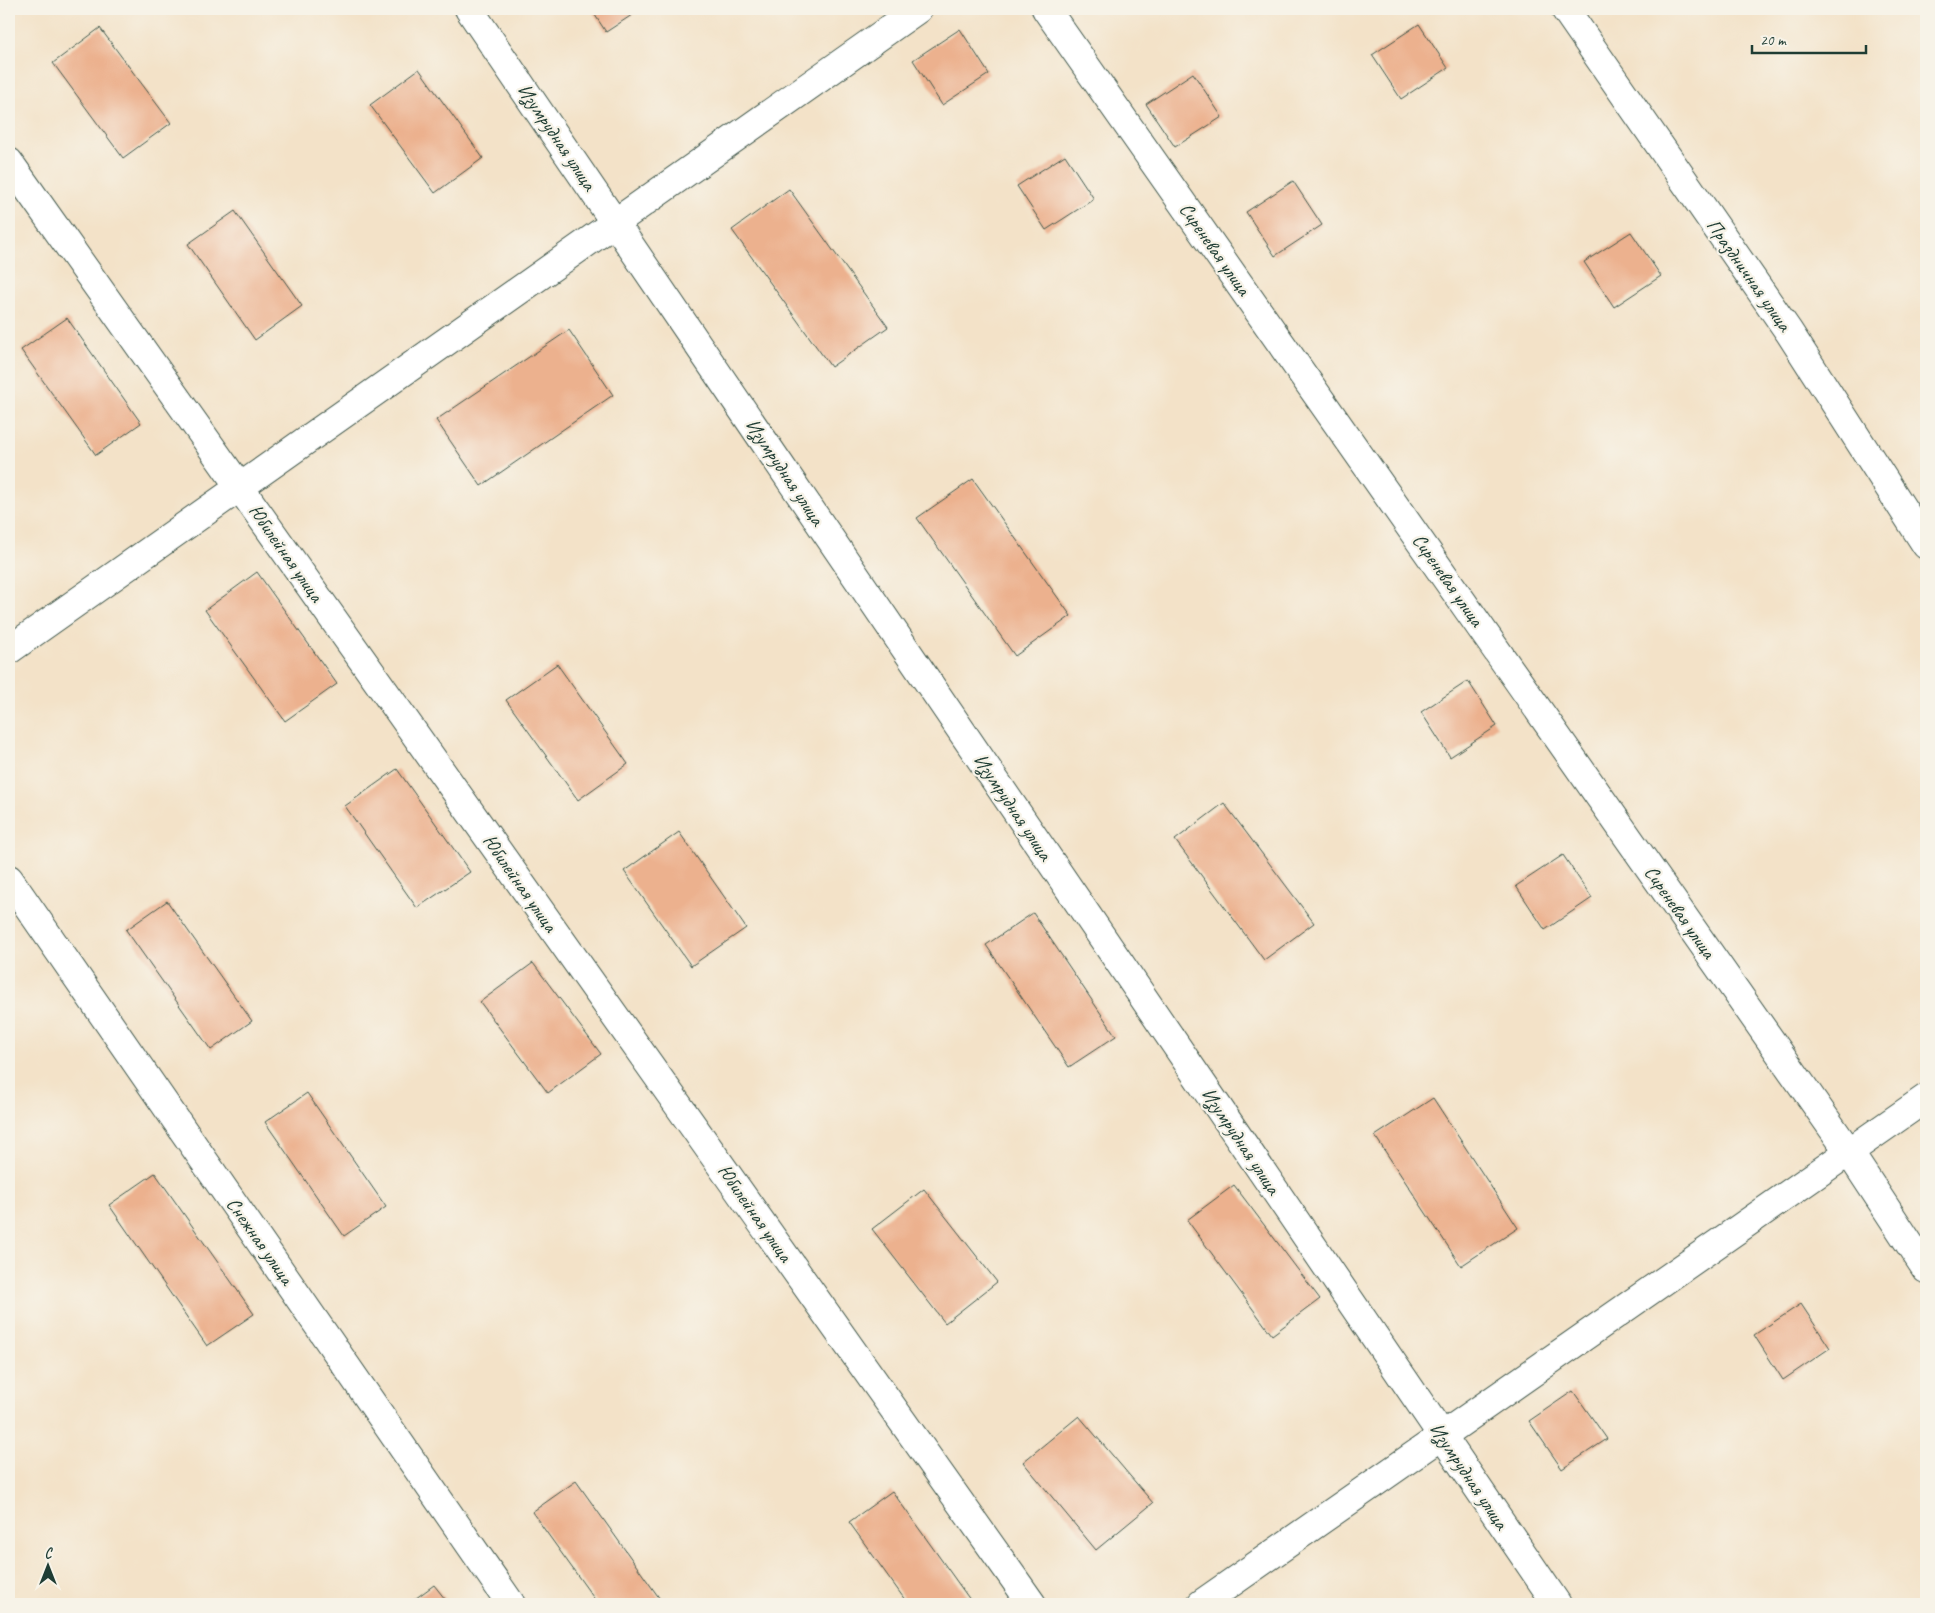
<svg xmlns="http://www.w3.org/2000/svg" width="1935" height="1613" font-family="Caveat,sans-serif">
  <style>
    .building { fill: #ecb18e }
    .lines { fill: none; stroke-linecap: round; stroke-linejoin: round }
    .minor-casing { stroke: #3f564a; stroke-width: 30 }
    .minor { stroke: #fff; stroke-width: 28 }
    .labels { text-anchor: middle; dominant-baseline: central; stroke-width: 4.5; stroke-linejoin: round; paint-order: stroke }
    .street-label { font-size: 20px; fill: #1f3d34; stroke: #f7f3e8 }
  </style>
  <rect width="100%" height="100%" fill="#f7f3e8"/>
  <filter id="ink" filterUnits="userSpaceOnUse"><feTurbulence type="fractalNoise" baseFrequency=".02" numOctaves="2"/><feDisplacementMap in="SourceGraphic" scale="10" xChannelSelector="R" yChannelSelector="G"/><feConvolveMatrix kernelMatrix="1 2 1 2 8 2 1 2 1" color-interpolation-filters="sRGB"/></filter>
  <filter id="wash" filterUnits="userSpaceOnUse"><feTurbulence type="fractalNoise" baseFrequency=".0096" numOctaves="4" result="noise"/><feDisplacementMap in="SourceGraphic" scale="20" xChannelSelector="R" yChannelSelector="G"/><feGaussianBlur stdDeviation="1.12" result="paint"/><feColorMatrix in="noise" values="0 0 0 0 0 0 0 0 0 0 0 0 0 0 0 0 0 1.4 0 .05"/><feComposite in="paint" operator="in"/></filter>
  <g filter="url(#wash)">
    <rect width="100%" height="100%" fill="#f3e2c8"/>
    <g id="blocks">
      <!-- building -->
      <g class="building">
        <path d="M591 9H641L606 32Z"/>
        <path d="M1419 24 1448 68 1401 99 1372 55Z"/>
        <path d="M100 28 171 123 123 158 53 63Z"/>
        <path d="M960 29 989 74 942 105 913 60Z"/>
        <path d="M419 69 483 158 435 193 370 105Z"/>
        <path d="M1193 73 1222 117 1175 147 1146 104Z"/>
        <path d="M1065 155 1094 199 1046 230 1017 186Z"/>
        <path d="M1293 181 1322 225 1275 256 1246 212Z"/>
        <path d="M789 189 888 327 831 367 732 230Z"/>
        <path d="M235 211 302 306 255 340 188 244Z"/>
        <path d="M1631 232 1661 276 1614 307 1584 262Z"/>
        <path d="M67 318 141 423 96 455 21 350Z"/>
        <path d="M569 330 613 395 481 486 436 420Z"/>
        <path d="M973 479 1071 616 1015 656 917 518Z"/>
        <path d="M257 572 337 684 285 721 205 610Z"/>
        <path d="M557 664 628 764 578 800 506 700Z"/>
        <path d="M1468 681 1497 726 1450 757 1421 712Z"/>
        <path d="M397 769 470 872 417 908 345 806Z"/>
        <path d="M1224 803 1314 923 1264 960 1175 840Z"/>
        <path d="M679 832 746 928 691 966 624 871Z"/>
        <path d="M1563 855 1592 898 1545 930 1516 886Z"/>
        <path d="M167 901 252 1021 211 1050 126 930Z"/>
        <path d="M1033 913 1116 1036 1069 1067 986 945Z"/>
        <path d="M533 963 601 1054 548 1093 480 1002Z"/>
        <path d="M307 1093 386 1207 344 1236 265 1122Z"/>
        <path d="M1433 1098 1518 1228 1461 1266 1375 1136Z"/>
        <path d="M155 1173 254 1314 207 1346 109 1205Z"/>
        <path d="M1234 1185 1320 1299 1272 1335 1187 1220Z"/>
        <path d="M924 1189 997 1282 945 1323 872 1229Z"/>
        <path d="M1801 1304 1830 1348 1783 1380 1754 1335Z"/>
        <path d="M1573 1391 1607 1439 1562 1469 1529 1421Z"/>
        <path d="M1079 1416 1153 1503 1096 1550 1023 1462Z"/>
        <path d="M576 1481 660 1599 652 1604H598L532 1512Z"/>
        <path d="M892 1491 973 1604H908L849 1522Z"/>
        <path d="M434 1585 449 1604H408Z"/>
      </g>
    </g>
  </g>
  <g filter="url(#ink)">
    <use href="#blocks" fill-opacity="0" stroke="#3f564a" stroke-width="1"/>
    <g class="lines">
      <defs>
        <g id="minor">
          <path d="M469 9 1557 1604"/>
          <path d="M1046 9 1849 1152 1926 1269"/>
          <path d="M1565 9 1789 332 1926 545"/>
          <path d="M9 162 1032 1604"/>
          <path d="M9 650 918 9"/>
          <path d="M9 879 511 1604"/>
          <path d="M1201 1604 1926 1098"/>
        </g>
      </defs>
      <!-- minor casing -->
      <use href="#minor" class="minor-casing"/>
      <!-- minor -->
      <use href="#minor" class="minor"/>
    </g>
  </g>
  <g class="labels">
    <!-- street labels -->
    <g class="street-label">
      <text transform="translate(557 137) rotate(56)">Изумрудная улица</text>
      <text transform="translate(1215 249) rotate(55)">Сиреневая улица</text>
      <text transform="translate(1749 275) rotate(55)">Праздничная улица</text>
      <text transform="translate(785 472) rotate(56)">Изумрудная улица</text>
      <text transform="translate(286 553) rotate(55)">Юбилейная улица</text>
      <text transform="translate(1448 580) rotate(55)">Сиреневая улица</text>
      <text transform="translate(1013 807) rotate(56)">Изумрудная улица</text>
      <text transform="translate(520 883) rotate(55)">Юбилейная улица</text>
      <text transform="translate(1680 912) rotate(55)">Сиреневая улица</text>
      <text transform="translate(1241 1141) rotate(56)">Изумрудная улица</text>
      <text transform="translate(755 1213) rotate(55)">Юбилейная улица</text>
      <text transform="translate(260 1241) rotate(55)">Снежная улица</text>
      <text transform="translate(1469 1476) rotate(56)">Изумрудная улица</text>
    </g>
  </g>
  <!-- margin -->
  <rect width="1935" height="1613" fill="none" stroke="#f7f3e8" stroke-width="30"/>
  <!-- north arrow -->
  <g transform="translate(48 1566)" stroke="#f7f3e8" stroke-width="4" paint-order="stroke">
  <path d="M0-4L9 19L0 12L-9 19Z" fill="#1f3d34"/>
  <text y="-8" font-size="14" font-weight="bold" text-anchor="middle" fill="#1f3d34">С</text>
  </g>
  <!-- scale -->
  <path d="M1752 45v8h114v-8" fill="none" stroke="#1f3d34" stroke-width="2.5"/>
  <text x="1760" y="45" font-size="15" fill="#1f3d34" stroke="#f7f3e8" stroke-width="4" paint-order="stroke">20 m</text>
</svg>
